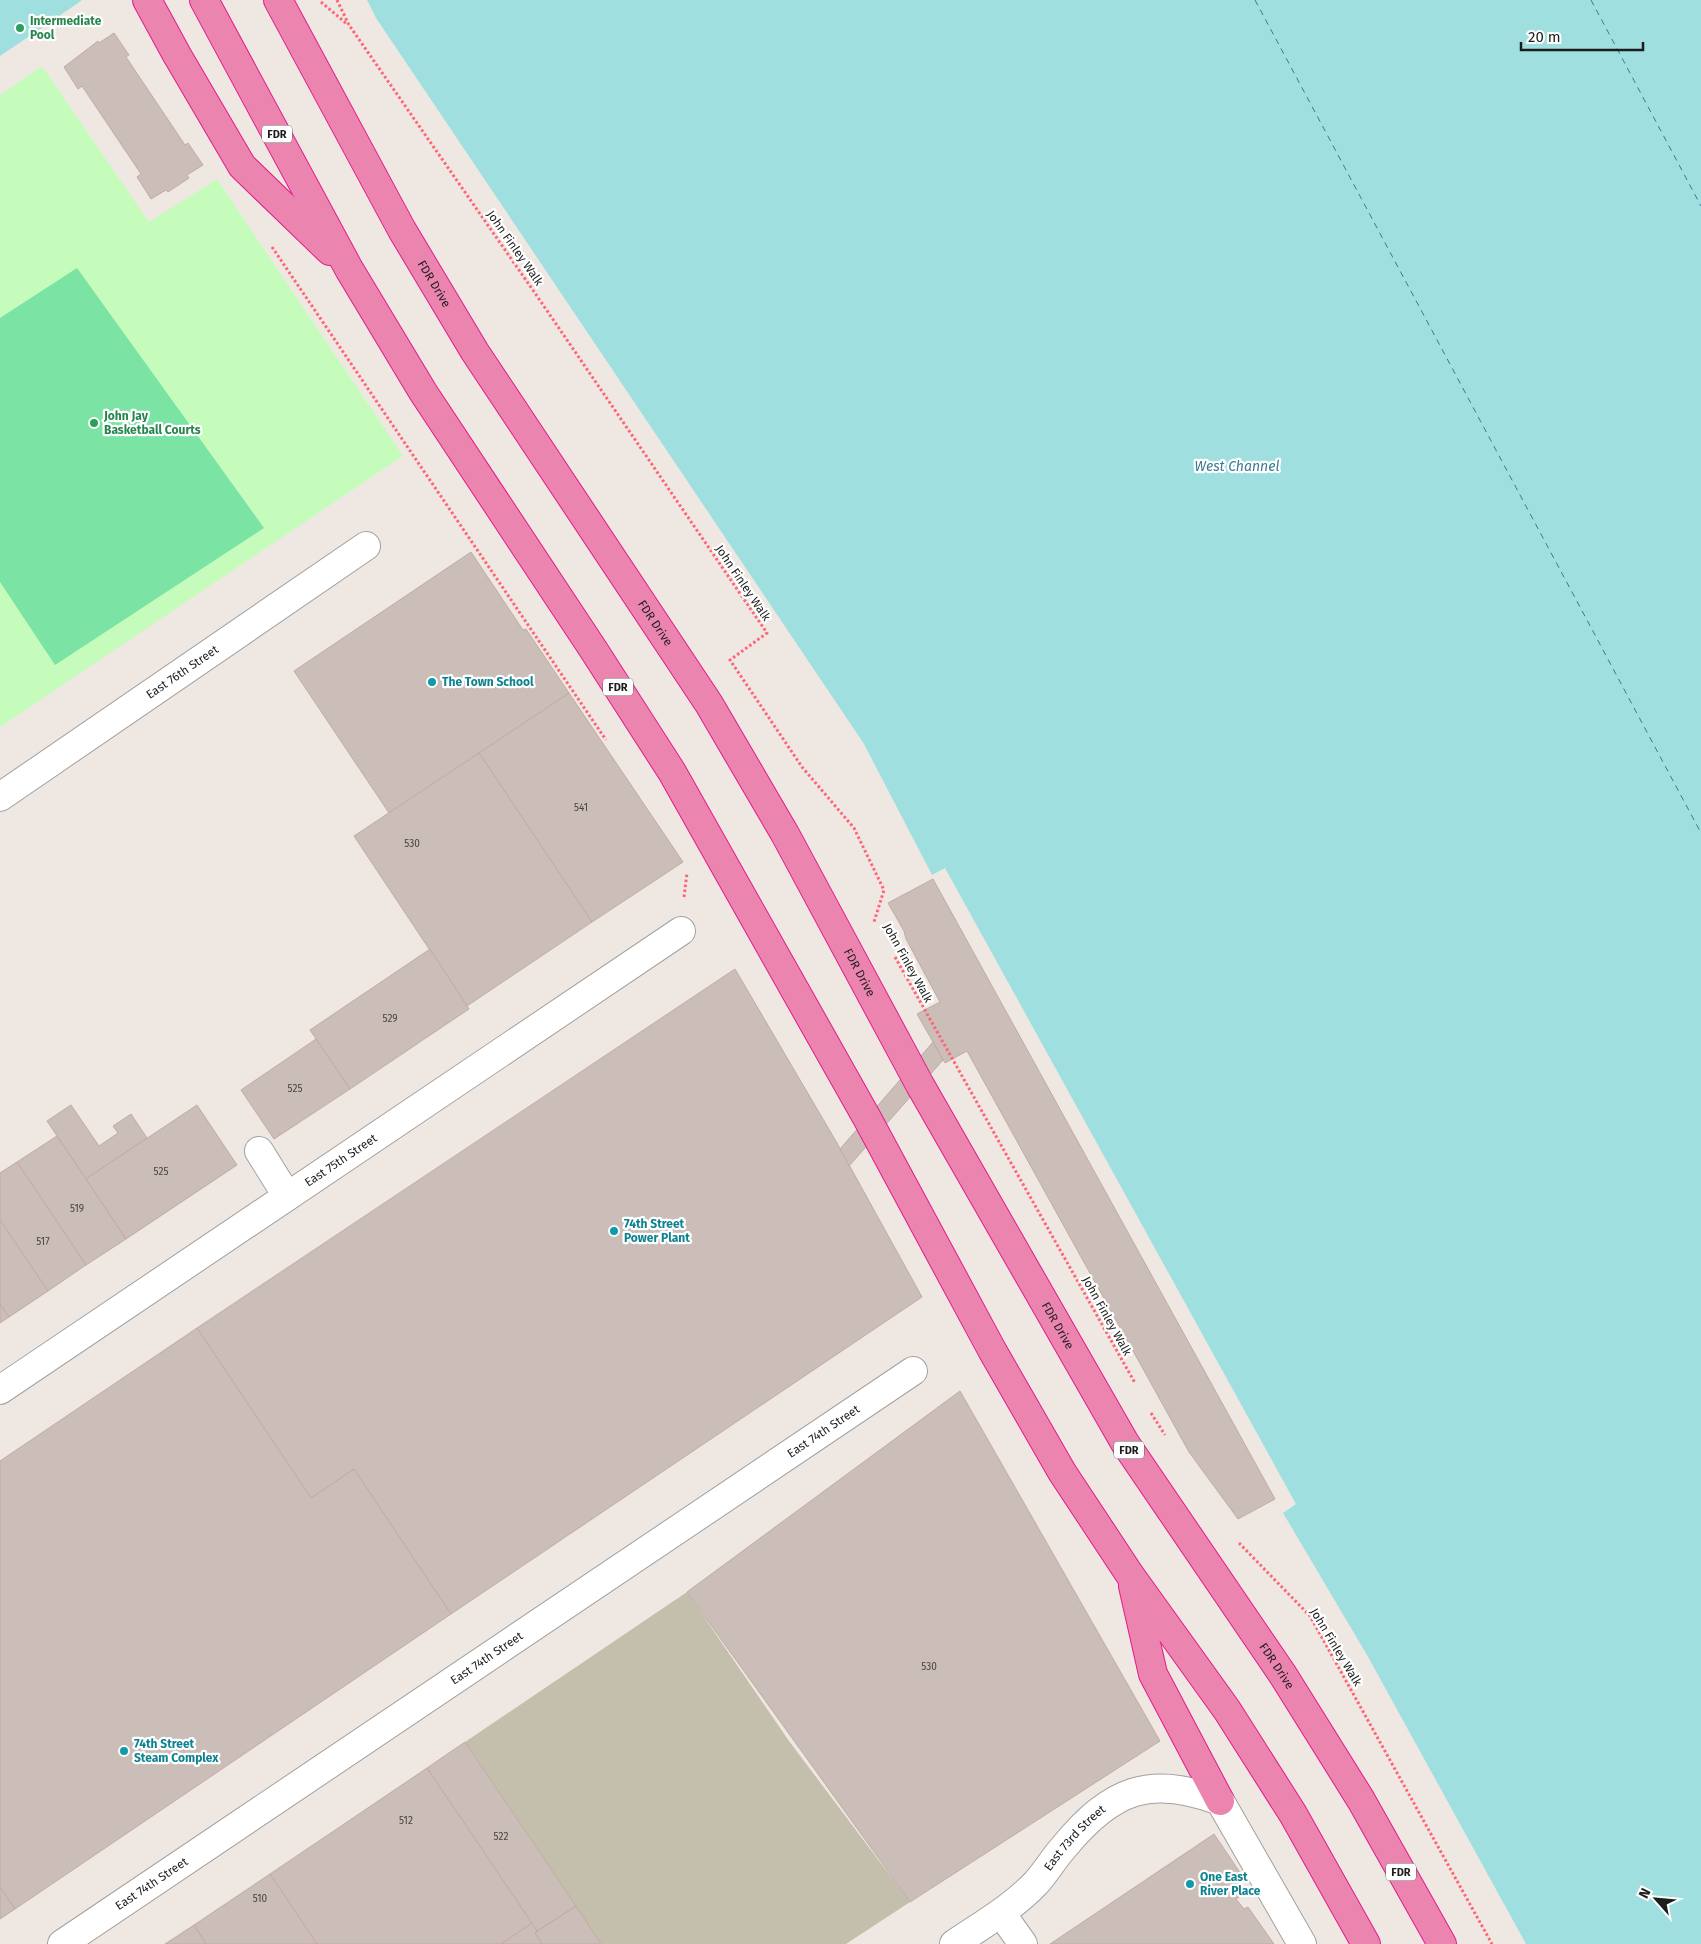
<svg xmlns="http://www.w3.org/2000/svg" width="1701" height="1944" font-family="'Fira Sans',sans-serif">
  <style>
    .construction { fill: #c4bfad }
    .park { fill: #c5fcbc }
    .pitch { fill: #7be3a4 }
    .water { fill: #a0dfe0 }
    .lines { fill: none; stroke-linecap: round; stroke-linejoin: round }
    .ferry { stroke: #3a7992; stroke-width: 1; stroke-dasharray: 6 5; stroke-linecap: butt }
    .building { fill: #cbbdb8; stroke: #c2aba4 }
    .minor-casing { stroke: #a1a1a1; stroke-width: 30 }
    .highway-casing { stroke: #e31a8b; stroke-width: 30 }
    .path { stroke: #ff6476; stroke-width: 3; stroke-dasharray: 2.5 2.5; stroke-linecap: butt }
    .minor { stroke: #fff; stroke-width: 28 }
    .highway { stroke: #eb85af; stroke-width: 28 }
    .leisure-dot { fill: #2e9e5b; stroke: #fff; stroke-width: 2 }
    .culture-dot { fill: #0f9aa8; stroke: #fff; stroke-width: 2 }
    .labels { text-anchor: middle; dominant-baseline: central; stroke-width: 4.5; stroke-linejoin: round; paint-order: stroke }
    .number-label { font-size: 10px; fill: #484544 }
    .shield { fill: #fff; stroke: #616161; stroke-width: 1 }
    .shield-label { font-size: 11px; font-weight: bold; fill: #1d1d1d }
    .leisure-label { font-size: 12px; font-weight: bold; fill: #27864d; stroke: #fff; text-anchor: start }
    .street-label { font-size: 12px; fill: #1d1d1d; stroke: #fff }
    .culture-label { font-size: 12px; font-weight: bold; fill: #0d838f; stroke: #fff; text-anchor: start }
    .water-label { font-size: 14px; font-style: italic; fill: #3a7992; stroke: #fff }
  </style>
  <rect width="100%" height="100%" fill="#efe8e2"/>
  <!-- construction -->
  <path class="construction" d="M687 1592 789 1741 910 1902 846 1944H601L465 1742Z"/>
  <!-- park -->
  <path class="park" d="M42 66 149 222 217 179 403 456 0 727V95Z"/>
  <!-- pitch -->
  <path class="pitch" d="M77 268 264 528 55 665 0 582V318Z"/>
  <!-- water -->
  <g class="water">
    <path d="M0 0H81V1L0 56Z"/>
    <path d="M367 0H1701V1944H1526L1367 1655 1283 1513 1296 1504 945 868 932 875 864 744 376 18Z"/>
  </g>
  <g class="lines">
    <!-- ferry -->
    <g class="ferry">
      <path d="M1255 0 1701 833"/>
      <path d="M1591 0 1701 206"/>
    </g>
  </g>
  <!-- building -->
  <g class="building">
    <path d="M114 33 129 55 126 57 185 145 188 143 203 165 187 175 189 178 168 192 166 190 151 199 137 177 141 174 82 86 78 89 64 67 98 41 99 43Z"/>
    <path d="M471 552 523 630 526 629 569 693 389 813 294 671Z"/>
    <path d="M569 693 683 862 592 922 479 753Z"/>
    <path d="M479 753 592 922 467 1006 354 836Z"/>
    <path d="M933 879 1275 1499 1238 1519 1189 1452 967 1051 945 1063 917 1014 940 1002 906 939 904 931 888 903Z"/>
    <path d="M430 949 469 1009 350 1089 310 1030Z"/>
    <path d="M735 969 837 1143 922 1297 451 1614 354 1469 311 1498 197 1328Z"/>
    <path d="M316 1039 350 1089 274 1139 241 1090Z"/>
    <path d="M933 1042 943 1060 849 1166 840 1149Z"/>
    <path d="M71 1105 99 1146 118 1133 113 1126 131 1114 147 1138 86 1179 47 1121Z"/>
    <path d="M197 1105 237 1165 126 1239 86 1179Z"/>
    <path d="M57 1136 126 1239 86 1265 17 1162Z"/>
    <path d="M17 1162 86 1265 48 1291 0 1220V1173Z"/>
    <path d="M0 1220 48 1291 9 1317 0 1304Z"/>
    <path d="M0 1304 9 1317 0 1323Z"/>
    <path d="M197 1328 311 1498 354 1469 451 1614 15 1909 0 1887V1461Z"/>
    <path d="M960 1391 1160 1741 910 1902 687 1592Z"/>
    <path d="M465 1742 576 1906 537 1931 427 1768Z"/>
    <path d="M427 1768 532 1923 501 1944H317L270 1874Z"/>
    <path d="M1214 1834 1241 1874 1236 1877 1247 1892 1236 1899 1244 1909 1248 1907 1274 1944H1050Z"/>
    <path d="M270 1874 317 1944H206L194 1925Z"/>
    <path d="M0 1887 15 1909 0 1919Z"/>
    <path d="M576 1906 601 1944H542L535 1933Z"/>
    <path d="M532 1923 537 1931 535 1933 542 1944H501Z"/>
    <path d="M194 1925 206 1944H165Z"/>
  </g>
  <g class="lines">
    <defs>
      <g id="minor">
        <path id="s1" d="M0 797 366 546"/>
        <path d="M259 1151 287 1196"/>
        <path id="s2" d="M0 1390 681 931"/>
        <path d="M1001 1913 1023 1944"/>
        <path id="s3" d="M62 1944 913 1371"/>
        <path id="s4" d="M954 1944C982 1925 1012 1908 1036 1883 1046 1872 1054 1858 1064 1847 1111 1790 1150 1774 1220 1801L1302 1944"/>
      </g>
      <g id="highway">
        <path d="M147 0 177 55 242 166 330 251"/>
        <path d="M204 0 349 269 423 392 593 649 672 772 867 1118 992 1350 1062 1472 1130 1575 1227 1710 1293 1814 1366 1944"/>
        <path id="s5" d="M278 0 402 230 475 352 709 704 785 834 920 1085 1125 1443 1283 1675 1361 1800 1442 1944"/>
        <path d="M1133 1586 1153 1674 1220 1801"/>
      </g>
    </defs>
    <!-- minor casing -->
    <use href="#minor" class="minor-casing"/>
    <!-- highway casing -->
    <use href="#highway" class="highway-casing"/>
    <!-- path -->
    <g class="path">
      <path d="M337 0 349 25 537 296 767 633 730 660 802 767 854 828 884 890 874 922"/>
      <path d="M321 2 347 24"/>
      <path d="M272 247 606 740"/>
      <path d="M684 897 687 873"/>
      <path d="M895 957 1135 1383"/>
      <path d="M1151 1413 1165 1435"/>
      <path d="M1239 1543 1310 1616 1492 1944"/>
    </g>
    <!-- minor -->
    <use href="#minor" class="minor"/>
    <!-- highway -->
    <use href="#highway" class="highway"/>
  </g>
  <!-- markers -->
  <g class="leisure-dot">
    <circle cx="20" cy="28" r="5"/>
    <circle cx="94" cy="423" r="5"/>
  </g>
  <g class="culture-dot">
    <circle cx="432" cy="682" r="5"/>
    <circle cx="614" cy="1231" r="5"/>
    <circle cx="124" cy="1751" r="5"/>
    <circle cx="1190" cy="1884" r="5"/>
  </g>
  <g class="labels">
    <!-- number labels -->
    <g class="number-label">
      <text x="581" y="808">541</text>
      <text x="412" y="844">530</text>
      <text x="390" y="1019">529</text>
      <text x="295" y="1089">525</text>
      <text x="161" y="1172">525</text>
      <text x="77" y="1209">519</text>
      <text x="43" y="1242">517</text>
      <text x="929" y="1667">530</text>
      <text x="406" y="1821">512</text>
      <text x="501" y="1837">522</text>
      <text x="260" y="1899">510</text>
    </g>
    <!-- shield labels -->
    <g class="shield">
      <rect x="262" y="125.5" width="30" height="17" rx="4"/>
      <rect x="603" y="678.5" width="30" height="17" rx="4"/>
      <rect x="1114" y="1441.5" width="30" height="17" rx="4"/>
      <rect x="1386" y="1863.5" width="30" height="17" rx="4"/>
    </g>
    <g class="shield-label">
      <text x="277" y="134">FDR</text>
      <text x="618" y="687">FDR</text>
      <text x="1129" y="1450">FDR</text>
      <text x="1401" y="1872">FDR</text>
    </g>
    <!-- leisure labels -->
    <g class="leisure-label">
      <text x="30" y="21">Intermediate<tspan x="30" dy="14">Pool</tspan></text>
      <text x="104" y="416">John Jay<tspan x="104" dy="14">Basketball Courts</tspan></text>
    </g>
    <!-- street labels -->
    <g class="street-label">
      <text transform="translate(515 248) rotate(55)">John Finley Walk</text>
      <text stroke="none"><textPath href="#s5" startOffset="324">FDR Drive</textPath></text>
      <text transform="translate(743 583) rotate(56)">John Finley Walk</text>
      <text stroke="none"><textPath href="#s5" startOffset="729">FDR Drive</textPath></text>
      <text stroke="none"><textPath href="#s1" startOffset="221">East 76th Street</textPath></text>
      <text transform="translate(908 963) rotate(61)">John Finley Walk</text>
      <text stroke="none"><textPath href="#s5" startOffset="1134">FDR Drive</textPath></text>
      <text stroke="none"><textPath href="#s2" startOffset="411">East 75th Street</textPath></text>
      <text transform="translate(1107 1316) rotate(61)">John Finley Walk</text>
      <text stroke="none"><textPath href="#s5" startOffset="1539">FDR Drive</textPath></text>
      <text stroke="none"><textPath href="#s3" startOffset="918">East 74th Street</textPath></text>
      <text transform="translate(1336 1647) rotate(59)">John Finley Walk</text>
      <text stroke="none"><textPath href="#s3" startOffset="512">East 74th Street</textPath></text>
      <text stroke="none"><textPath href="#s5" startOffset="1944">FDR Drive</textPath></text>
      <text stroke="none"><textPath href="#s4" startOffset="162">East 73rd Street</textPath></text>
      <text stroke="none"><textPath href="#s3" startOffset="108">East 74th Street</textPath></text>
    </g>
    <!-- culture labels -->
    <g class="culture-label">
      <text x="442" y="682">The Town School</text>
      <text x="624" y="1224">74th Street<tspan x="624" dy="14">Power Plant</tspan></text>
      <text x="134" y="1744">74th Street<tspan x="134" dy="14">Steam Complex</tspan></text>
      <text x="1200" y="1877">One East<tspan x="1200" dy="14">River Place</tspan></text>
    </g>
    <!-- water labels -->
    <g class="water-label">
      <text x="1237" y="466">West Channel</text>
    </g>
  </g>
  <!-- north arrow -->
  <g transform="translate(1656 1899) rotate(297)" stroke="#ffffff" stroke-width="4" paint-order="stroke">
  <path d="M0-4L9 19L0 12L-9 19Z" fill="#1d1d1d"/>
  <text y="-8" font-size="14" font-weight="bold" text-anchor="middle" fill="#1d1d1d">N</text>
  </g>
  <!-- scale -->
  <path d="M1521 42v8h122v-8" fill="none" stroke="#1d1d1d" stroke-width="2.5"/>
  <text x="1528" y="42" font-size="15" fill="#1d1d1d" stroke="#ffffff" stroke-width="4" paint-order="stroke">20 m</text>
</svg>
